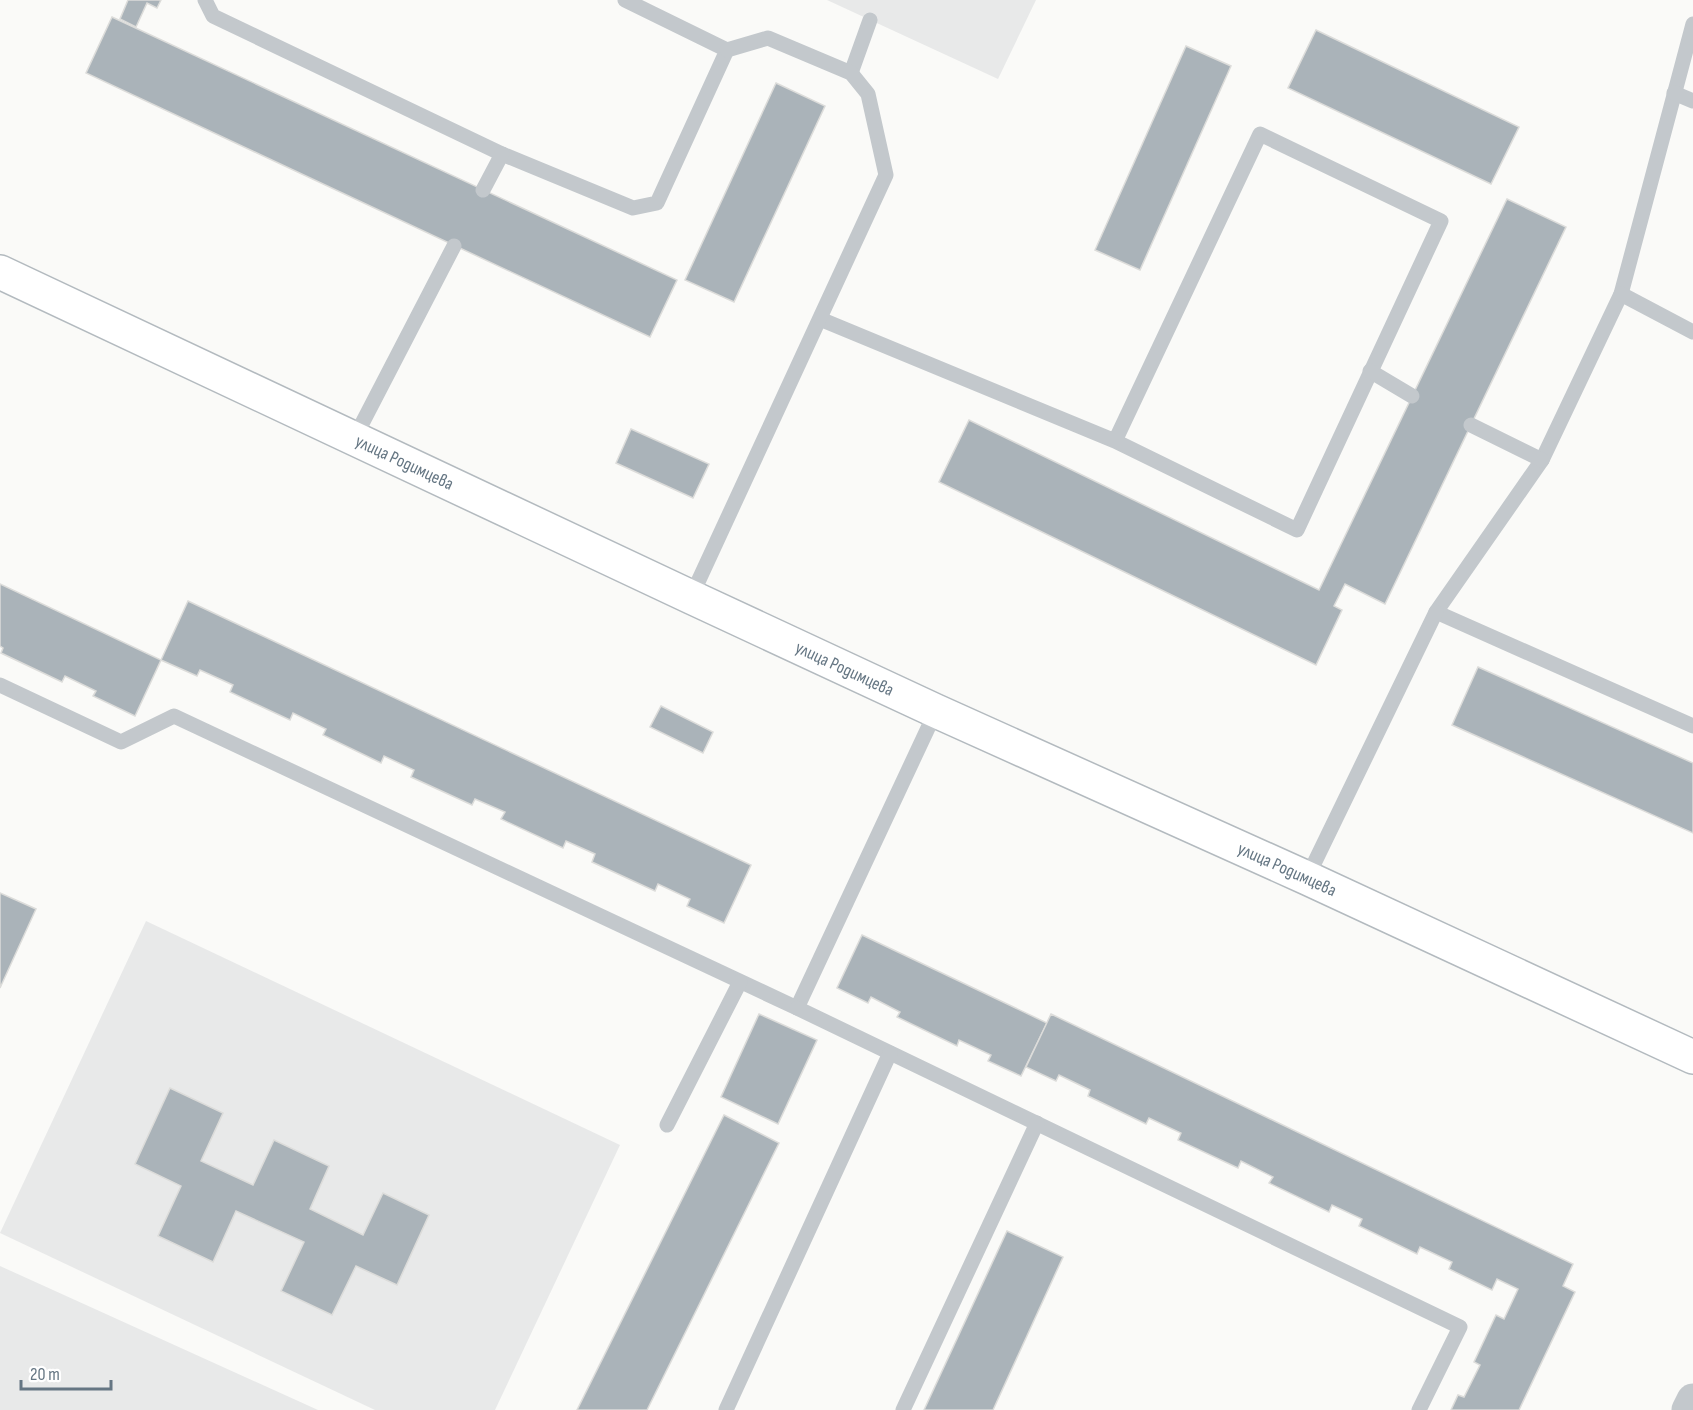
<svg xmlns="http://www.w3.org/2000/svg" width="1693" height="1410" font-family="'Sofia Sans Condensed',sans-serif">
  <style>
    .built { fill: #e8e9e9 }
    .building { fill: #aab3b9; stroke: #dcdcda; stroke-width: 1.5 }
    .lines { fill: none; stroke-linecap: round; stroke-linejoin: round }
    .secondary-casing { stroke: #b3babf; stroke-width: 36 }
    .service { stroke: #c3c8cc; stroke-width: 15 }
    .tertiary { stroke: #c3c8cc; stroke-width: 33 }
    .secondary { stroke: #fff; stroke-width: 33 }
    .labels { text-anchor: middle; dominant-baseline: central; stroke-width: 6; stroke-linejoin: round; paint-order: stroke }
    .street-label { font-size: 18px; fill: #657683; stroke: #fff }
  </style>
  <rect width="100%" height="100%" fill="#fafaf8"/>
  <!-- built -->
  <g class="built">
    <path d="M827 0H1036L998 79Z"/>
    <path d="M146 921 620 1145 495 1410H375L0 1233Z"/>
    <path d="M0 1266 318 1410H0Z"/>
  </g>
  <!-- building -->
  <g class="building">
    <path d="M128 0H161L157 8 147 3 136 27 120 19Z"/>
    <path d="M112 17 677 280 650 337 86 73Z"/>
    <path d="M1316 30 1519 127 1491 184 1288 88Z"/>
    <path d="M1186 46 1231 66 1140 270 1095 250Z"/>
    <path d="M776 83 825 106 734 302 685 280Z"/>
    <path d="M1507 199 1566 227 1385 604 1345 584 1334 606 1342 610 1316 665 939 482 969 420 1319 590Z"/>
    <path d="M631 429 709 464 693 498 616 463Z"/>
    <path d="M0 584 161 660 135 716 93 696 96 691 65 676 62 682 1 653 3 648 0 646Z"/>
    <path d="M188 601 751 865 724 923 687 906 690 899 658 884 655 891 592 862 595 854 566 841 563 848 501 819 505 812 475 799 472 805 411 777 414 770 384 756 381 763 323 735 326 729 293 713 290 720 230 692 233 685 200 670 197 676 161 660Z"/>
    <path d="M1478 667 1693 763V833L1452 725Z"/>
    <path d="M661 706 713 732 703 753 650 727Z"/>
    <path d="M0 893 36 909 0 988Z"/>
    <path d="M862 935 1047 1023 1021 1076 988 1061 991 1055 959 1040 957 1046 897 1017 900 1012 871 997 868 1003 837 988Z"/>
    <path d="M759 1014 817 1040 778 1124 721 1097Z"/>
    <path d="M1051 1014 1573 1264 1563 1286 1575 1292 1519 1410H1451L1458 1395 1464 1397 1480 1365 1474 1362 1496 1315 1504 1319 1518 1289 1497 1279 1492 1290 1449 1269 1452 1262 1420 1247 1417 1254 1359 1226 1362 1219 1332 1205 1329 1212 1269 1183 1273 1177 1241 1161 1238 1168 1178 1140 1181 1133 1149 1118 1146 1124 1088 1096 1090 1090 1059 1075 1056 1081 1026 1067Z"/>
    <path d="M170 1088 223 1113 201 1161 253 1185 274 1140 329 1166 310 1209 363 1235 383 1193 429 1215 397 1285 356 1266 332 1315 281 1291 304 1242 236 1211 213 1262 158 1236 181 1186 135 1164Z"/>
    <path d="M724 1115 779 1143 647 1410H577Z"/>
    <path d="M1007 1231 1063 1257 993 1410H924Z"/>
  </g>
  <g class="lines">
    <defs>
      <g id="secondary">
        <path id="s1" d="M0 272 691 597 936 711 1307 878 1693 1057"/>
      </g>
    </defs>
    <!-- secondary casing -->
    <use href="#secondary" class="secondary-casing"/>
    <!-- service -->
    <g class="service">
      <path d="M205 0 213 16 502 154 633 208 657 203 727 50 625 0"/>
      <path d="M1693 24 1621 294 1542 460 1436 612 1693 726"/>
      <path d="M851 73 870 20"/>
      <path d="M1674 93 1693 101"/>
      <path d="M483 190 502 154"/>
      <path d="M1621 294 1693 332"/>
      <path d="M820 319 1115 441 1297 530 1441 221 1260 134 1115 441"/>
      <path d="M1370 371 1412 396"/>
      <path d="M1471 425 1542 460"/>
      <path d="M354 439 454 246"/>
      <path d="M691 597 886 175 868 94 851 73 768 38 727 50"/>
      <path d="M0 685 121 742 174 716 797 1008 936 711"/>
      <path d="M1307 878 1436 612"/>
      <path d="M797 1008 1460 1327 1419 1410"/>
      <path d="M667 1125 740 982"/>
      <path d="M726 1410 890 1053"/>
      <path d="M903 1410 1037 1123"/>
    </g>
    <!-- tertiary -->
    <path class="tertiary" d="M1688 1410 1693 1400"/>
    <!-- secondary -->
    <use href="#secondary" class="secondary"/>
  </g>
  <g class="labels">
    <!-- street labels -->
    <g class="street-label">
      <text stroke="none"><textPath href="#s1" startOffset="447">улица Родимцева</textPath></text>
      <text stroke="none"><textPath href="#s1" startOffset="933">улица Родимцева</textPath></text>
      <text stroke="none"><textPath href="#s1" startOffset="1419">улица Родимцева</textPath></text>
    </g>
  </g>
  <!-- scale -->
  <path d="M21 1380v9h90v-9" fill="none" stroke="#657683" stroke-width="3"/>
  <text x="30" y="1380" font-size="18" fill="#657683" stroke="#ffffff" stroke-width="4.5" paint-order="stroke">20 m</text>
</svg>
